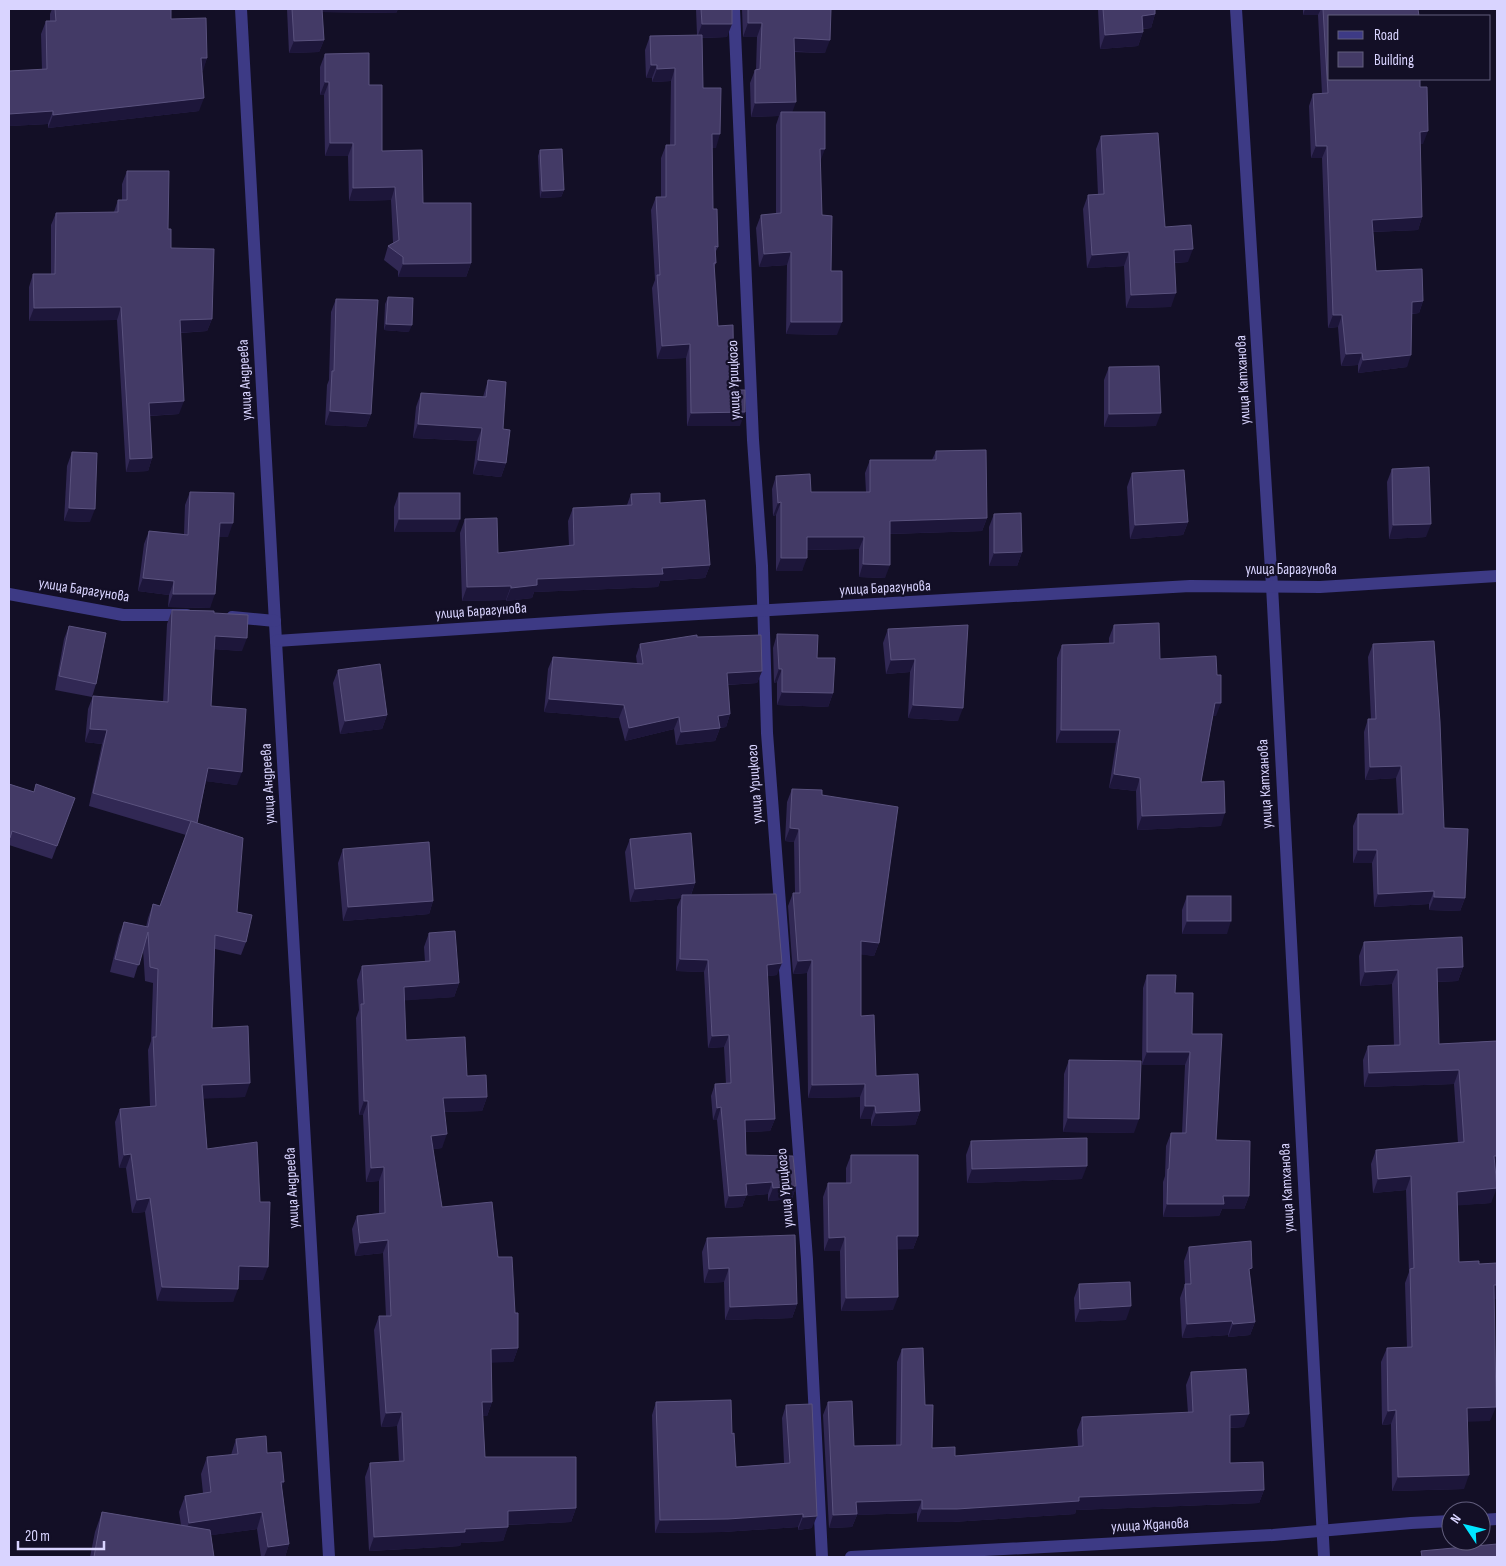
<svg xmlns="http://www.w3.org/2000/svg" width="1506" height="1566" font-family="'Sofia Sans Condensed',sans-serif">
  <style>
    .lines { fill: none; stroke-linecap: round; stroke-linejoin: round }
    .minor { stroke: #3d3a85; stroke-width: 12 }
    .wall { fill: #312854 }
    .shaded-wall { fill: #1d163a }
    .building { fill: #433a66; stroke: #5a527e }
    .labels { text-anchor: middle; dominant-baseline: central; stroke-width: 4.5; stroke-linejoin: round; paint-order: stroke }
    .street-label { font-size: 15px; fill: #d9d4ff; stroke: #130f26 }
  </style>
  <rect width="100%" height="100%" fill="#130f26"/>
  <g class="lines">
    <!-- minor -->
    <g class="minor">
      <path d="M241 9 276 641 329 1557"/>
      <path d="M734 9 753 440 762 566 767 733 807 1259 822 1557"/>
      <path d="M1236 9 1272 586 1324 1557"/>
      <path d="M9 594 123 615H187"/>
      <path d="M232 617 275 621"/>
      <path d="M276 641 611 619 1190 586 1320 587 1497 576"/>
      <path d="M1481 1520 1497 1519"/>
      <path d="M851 1557 1273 1535 1411 1523 1451 1521"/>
    </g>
  </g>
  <!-- wall -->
  <g class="wall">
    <path d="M52 9 171 19 207 58 202 71 199 111 48 128V124L9 126V71L42 70 41 34 46 21H50V14Z"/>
    <path d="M287 9H398L396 13 322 12 324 40 319 52 289 53Z"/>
    <path d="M696 9H732L727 37 702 38 703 88 716 148H712L713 209 718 247 715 253 716 263 714 267 718 326 734 390 740 426H687L686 358 657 359 652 288 655 280 651 210 656 197H661V158L666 145H670L671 81 652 82V78H646L645 50 650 36 697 35Z"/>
    <path d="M742 9H831L825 53 794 52 792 112 820 162 822 215 831 271 837 335 786 334 787 265 759 267 756 228 761 215 776 214V125L779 116 751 117 750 83 755 70H756L757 37H743Z"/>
    <path d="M1098 9H1155V14L1151 28 1143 29V32L1138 46 1100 49Z"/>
    <path d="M1303 9H1418L1330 16 1423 144H1420L1422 217 1418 230 1373 232 1376 271 1423 301 1419 313 1412 314 1407 367 1358 373V365L1341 366 1338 327 1328 328 1322 158H1311L1309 106 1313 94H1322L1318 15H1303Z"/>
    <path d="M325 54 369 85 382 151 471 263 466 277H398V271L384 260 388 246 393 243 391 200 349 201 348 156H325L324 95H320V67Z"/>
    <path d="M1101 136 1188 262 1175 263 1171 307 1126 308 1124 266 1087 268 1083 209 1088 195H1098L1096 149Z"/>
    <path d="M540 150 564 190 561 197 540 198 538 156Z"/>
    <path d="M127 171 168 229 171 248 212 319 207 331 181 333 179 414 150 416 152 458 148 471 126 472 117 320 29 321V287L33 274H51V225L56 213 114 212 118 200H122V184Z"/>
    <path d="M388 297 409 332 384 330 385 304Z"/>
    <path d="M336 299 371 414 366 427 325 425 327 385 329 380 331 312Z"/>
    <path d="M1109 367 1156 426 1104 427V380Z"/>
    <path d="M488 380 503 429 506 463 501 477 473 474 477 441 413 438 416 407 421 393 483 397Z"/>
    <path d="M936 451 987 518 982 531 890 534 885 578 859 577V549L807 550 802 571H776V515L773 516 772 489 776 476 811 492H866L865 473 870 460H932Z"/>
    <path d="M72 452 90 522 64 521 67 466Z"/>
    <path d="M1392 469 1426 537 1389 539 1387 482Z"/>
    <path d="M1132 473 1188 522 1183 535 1130 539 1127 487Z"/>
    <path d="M190 492 228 537H219L210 608 168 607 169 595 138 591 144 544 149 531 184 534 185 505Z"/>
    <path d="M399 493 455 532H394V507Z"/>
    <path d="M631 494 660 503 710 565 705 578 660 581 658 587 534 592 532 598 506 601V600L462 601 460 533 465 519 498 553 569 546 568 521 573 508 627 505Z"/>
    <path d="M994 514 1022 552 1017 566H989V527Z"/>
    <path d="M172 610 214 613 242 651 214 649 211 706 237 785 206 781 197 823 237 912 246 942 241 955 215 949 212 1028 245 1097 203 1098 207 1149 263 1280H238L233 1302 157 1301 145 1212 132 1213 126 1168H119L115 1122 120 1109 150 1106 148 1050 151 1041 153 983 145 981 143 949 134 978 110 972 119 935 124 922 146 927 148 918 153 904 160 906 186 835 89 806 102 744 85 742 88 709 93 696 163 702 167 624Z"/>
    <path d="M968 625 958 721 908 718 910 672 886 674 883 643 888 629Z"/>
    <path d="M1114 625 1160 659 1216 716H1213L1201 782 1221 826 1137 830 1136 791 1109 788 1116 743H1056L1057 658 1062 645 1109 643V638Z"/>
    <path d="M69 626 96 684 92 697 55 690 64 639Z"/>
    <path d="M777 634 817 658 833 693 828 707 777 705V682L774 683 773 648Z"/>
    <path d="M697 637 762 671 757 683 728 685 730 714 726 727 720 728 715 741 676 745 674 729 625 741 619 718 544 712 548 669 553 657 637 664 636 656 640 644Z"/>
    <path d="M1373 644 1444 828 1465 898 1460 911 1429 910V904L1374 907 1372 863H1353V826L1358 814H1398L1396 778 1365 780 1364 732 1368 719H1371L1368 657Z"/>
    <path d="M338 670 387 715 382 729 340 734 333 683Z"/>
    <path d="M9 784 34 792 75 798 52 859 9 845Z"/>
    <path d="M792 789 822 795 879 943 874 956 861 954V1016L876 1076 920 1111 915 1125 871 1126V1119H860V1097L808 1098 807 973 793 974 788 906 793 893H795L794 842 785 841 787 802Z"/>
    <path d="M630 839 695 883 691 895 777 975 767 976 775 1119 770 1131 746 1132V1155L796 1186 792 1199 768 1201V1194L746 1196 742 1207 725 1208 717 1120H713L711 1096 715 1084H726L724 1047 708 1048 704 972 676 971 677 907 681 898 630 902 625 852Z"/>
    <path d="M343 849 433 901 429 914 343 921 338 863Z"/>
    <path d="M1187 896 1227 934H1182V910Z"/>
    <path d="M429 933 459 983 454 997 404 1000 406 1040 467 1076 487 1097 482 1111 445 1112 442 1148 433 1149 442 1207 498 1257 515 1313 518 1348 513 1362H491L492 1402 487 1416H483L485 1457 576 1508 571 1522 508 1525 503 1541 461 1543 460 1546 369 1551 365 1477 370 1463 399 1462 397 1426 381 1427 374 1330 379 1316H386L383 1253 355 1256 352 1229 357 1216 379 1213V1181L366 1182 363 1115H359L356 1018 359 1010 357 980 362 966 425 962 424 947Z"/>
    <path d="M1364 942 1463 967 1458 981 1437 982 1439 1044 1497 1041V1170H1495L1491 1203 1458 1205 1459 1262 1479 1264 1494 1299 1490 1421H1468L1464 1489 1392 1491 1391 1424 1382 1425 1381 1362 1387 1348 1407 1347 1405 1283 1409 1272 1406 1190 1373 1193 1371 1164 1376 1150 1458 1143 1454 1084 1364 1087 1363 1060 1368 1046H1394L1392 984 1360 986 1359 956Z"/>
    <path d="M1147 975 1175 993 1192 1034 1216 1140 1249 1196 1244 1209H1222L1219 1216 1163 1217V1182L1165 1176 1166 1146 1171 1133H1182L1185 1065H1142L1143 988Z"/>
    <path d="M1069 1060 1134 1133 1063 1132 1064 1074Z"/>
    <path d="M971 1141 1082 1179 967 1183 966 1155Z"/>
    <path d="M851 1155 918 1236 913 1249H897L893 1310 841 1311 840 1251H824L823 1197 828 1183H846V1168Z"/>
    <path d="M707 1238 797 1304 792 1318 725 1320 724 1282 704 1283 702 1252Z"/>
    <path d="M1189 1247 1250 1275 1255 1322 1250 1335 1228 1337V1335L1182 1338 1180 1298 1185 1284 1184 1261Z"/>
    <path d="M1079 1284 1126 1320 1075 1322 1074 1298Z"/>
    <path d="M902 1349 925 1405 932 1448 955 1456 1078 1447 1077 1430 1082 1417 1188 1413 1186 1385 1191 1372 1244 1427 1230 1428V1463L1264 1490 1259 1503 1076 1510 1075 1514 952 1522H917V1513L857 1515 852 1527 829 1528 823 1415 828 1402 854 1446 896 1445 897 1362Z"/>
    <path d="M656 1402 732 1434 736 1467 784 1463 782 1418 786 1405 812 1528 798 1530V1527L723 1532 655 1533 652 1415Z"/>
    <path d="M236 1439 267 1453 282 1489 289 1544 285 1557H261L257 1529 211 1535 214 1557H90L95 1532 102 1512 181 1525 179 1512 185 1496 203 1493 201 1474 207 1457 231 1455Z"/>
  </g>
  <!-- shaded-wall -->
  <g class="shaded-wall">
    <path d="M318 9H398L396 13 317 12Z"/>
    <path d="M1305 9H1321L1318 15H1303Z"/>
    <path d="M1155 14 1151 28 1137 29 1142 16Z"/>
    <path d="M748 23H762L757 37H743Z"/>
    <path d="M702 24H732L727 37 697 38Z"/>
    <path d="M1143 32 1138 46 1100 49 1105 35Z"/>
    <path d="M794 38 830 40 825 53 789 51Z"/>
    <path d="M324 40 319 52 289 53 294 41Z"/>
    <path d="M201 58H207L203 71H196Z"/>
    <path d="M651 65H657L652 78H646Z"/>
    <path d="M675 68 671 81 652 82 657 69Z"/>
    <path d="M325 82H329L324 95H320Z"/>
    <path d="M204 98 199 111 48 128 53 115Z"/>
    <path d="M796 102 791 116 781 112 779 116 751 117 755 103Z"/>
    <path d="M53 111 48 124 9 126V114Z"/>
    <path d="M1428 131 1423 144H1416L1420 132Z"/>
    <path d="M712 134H720L716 148H707Z"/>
    <path d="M330 143H353L348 156H325Z"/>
    <path d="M1316 146H1327L1322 158H1311Z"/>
    <path d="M820 149H825L820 162Z"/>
    <path d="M395 187 391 200 349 201 353 188Z"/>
    <path d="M564 190 561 197 540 198 542 191Z"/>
    <path d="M1422 217 1418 230 1368 232 1372 220Z"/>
    <path d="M1193 249 1188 262 1169 263 1174 250Z"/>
    <path d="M791 252 787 265 759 267 764 254Z"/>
    <path d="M1129 252 1124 266 1087 268 1092 255Z"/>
    <path d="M471 263 466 277H398L403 264Z"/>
    <path d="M1176 293 1171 307 1126 308 1131 295Z"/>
    <path d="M1423 301 1419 313 1407 314 1412 302Z"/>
    <path d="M121 307 117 320 29 321 34 308Z"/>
    <path d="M1333 315H1342L1338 327 1328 328Z"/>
    <path d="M212 319 207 331 175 333 180 320Z"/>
    <path d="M791 322H842L837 335 786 334Z"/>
    <path d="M386 324 412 325 409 332 384 330Z"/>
    <path d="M690 344 686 358 657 359 662 346Z"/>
    <path d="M1362 353 1358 365 1341 366 1346 354Z"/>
    <path d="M1411 355 1407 367 1358 373 1363 360Z"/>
    <path d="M184 401 179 414 144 416 149 403Z"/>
    <path d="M330 411 371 414 366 427 325 425Z"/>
    <path d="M745 412 740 426H687L691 413Z"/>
    <path d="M1161 413 1156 426 1104 427 1109 414Z"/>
    <path d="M418 424 482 428 477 441 413 438Z"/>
    <path d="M152 458 148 471 126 472 130 459Z"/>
    <path d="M478 460 506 463 501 477 473 474Z"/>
    <path d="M781 502 776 515 773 516 778 503Z"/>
    <path d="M69 508 95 509 90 522 64 521Z"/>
    <path d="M987 518 982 531 885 534 890 521Z"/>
    <path d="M399 519H460L455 532H394Z"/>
    <path d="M1188 522 1183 535 1130 539 1135 525Z"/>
    <path d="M220 523H233L228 537H216Z"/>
    <path d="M1431 524 1426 537 1389 539 1393 525Z"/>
    <path d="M807 537H864L859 549 802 550Z"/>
    <path d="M1022 552 1017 566H989L994 553Z"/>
    <path d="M781 558H807L802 571H776Z"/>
    <path d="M863 564 890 565 885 578 859 577Z"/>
    <path d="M710 565 705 578 660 581 658 587 534 592 532 598 506 601 511 588 537 579 662 568Z"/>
    <path d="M143 578 174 581 169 595 138 591Z"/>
    <path d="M511 586 506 600 462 601 467 587Z"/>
    <path d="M173 594H215L210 608 168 607Z"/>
    <path d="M215 636 247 638 242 651 210 649Z"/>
    <path d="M915 659 910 672 886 674 891 660Z"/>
    <path d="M779 669H782L777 682 774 683Z"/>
    <path d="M762 671 757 683 722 685 727 673Z"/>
    <path d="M782 692 833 693 828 707 777 705Z"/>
    <path d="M549 699 624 705 619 718 544 712Z"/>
    <path d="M1215 703H1221L1216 716H1211Z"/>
    <path d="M913 705 963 708 958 721 908 718Z"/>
    <path d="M730 714 726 727 714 728 718 716Z"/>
    <path d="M387 715 382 729 340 734 345 721Z"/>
    <path d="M679 717 674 729 625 741 629 728Z"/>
    <path d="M720 728 715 741 676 745 681 732Z"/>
    <path d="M90 729 107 730 102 744 85 742Z"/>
    <path d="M1061 730H1120L1116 743H1056Z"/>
    <path d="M1401 766 1396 778 1365 780 1370 767Z"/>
    <path d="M208 768 242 772 237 785 204 781Z"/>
    <path d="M1114 774 1140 778 1136 791 1109 788Z"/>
    <path d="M1225 813 1221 826 1137 830 1142 816Z"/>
    <path d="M790 828 799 829 794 842 785 841Z"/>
    <path d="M1358 850H1377L1372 863H1353Z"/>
    <path d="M695 883 690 897 682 895 681 898 630 902 635 889Z"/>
    <path d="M1434 891 1429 904 1374 907 1378 894Z"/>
    <path d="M1434 897 1465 898 1460 911 1429 910Z"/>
    <path d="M433 901 429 914 343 921 348 907Z"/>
    <path d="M1187 921H1231L1227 934H1182Z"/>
    <path d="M861 941 879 943 874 956 856 954Z"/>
    <path d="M680 959 708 960 704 972 676 971Z"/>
    <path d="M812 960 807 973 793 974 798 961Z"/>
    <path d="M782 963 777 975 762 977 767 965Z"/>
    <path d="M1463 967 1458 981 1432 982 1437 968Z"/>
    <path d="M1398 970 1392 984 1360 986 1365 972Z"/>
    <path d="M459 983 454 997 398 1001 404 987Z"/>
    <path d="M729 1035 724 1047 708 1048 712 1036Z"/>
    <path d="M1147 1052H1190L1185 1065H1142Z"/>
    <path d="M1459 1070 1454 1084 1364 1087 1369 1073Z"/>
    <path d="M250 1083 245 1097 197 1099 202 1085Z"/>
    <path d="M865 1084 860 1097 808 1098 812 1085Z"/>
    <path d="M487 1097 482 1111 438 1112 443 1098Z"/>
    <path d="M364 1101H368L363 1115H359Z"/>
    <path d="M865 1106H875L871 1119H860Z"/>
    <path d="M721 1107 717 1120H713L717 1108Z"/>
    <path d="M920 1111 915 1125 871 1126 876 1113Z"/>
    <path d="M1068 1118 1139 1119 1134 1133 1063 1132Z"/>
    <path d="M775 1119 770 1131 741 1132 745 1120Z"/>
    <path d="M447 1134 442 1148 426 1150 431 1136Z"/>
    <path d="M131 1154 126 1168H119L124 1155Z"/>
    <path d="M1494 1156H1497V1170L1489 1171Z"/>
    <path d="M1087 1166 1082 1179 967 1183 972 1169Z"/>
    <path d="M384 1167 379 1181 366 1182 371 1168Z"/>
    <path d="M1411 1176 1406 1190 1373 1193 1378 1179Z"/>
    <path d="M772 1182 768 1194 746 1196 742 1207 725 1208 729 1196 746 1184Z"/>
    <path d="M796 1186 792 1199 768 1201 773 1188Z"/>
    <path d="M1497 1188 1491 1203 1452 1206 1457 1192Z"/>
    <path d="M1223 1196H1249L1244 1209H1222L1219 1216 1163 1217 1167 1204Z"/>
    <path d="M150 1198 145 1212 132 1213 137 1200Z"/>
    <path d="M897 1236H918L913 1249 892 1250Z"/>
    <path d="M845 1237 840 1251H824L829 1238Z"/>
    <path d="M388 1240 383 1253 355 1256 360 1243Z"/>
    <path d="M239 1266 268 1267 263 1280H234Z"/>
    <path d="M729 1268 724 1282 704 1283 709 1269Z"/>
    <path d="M1494 1285H1497V1299L1489 1300Z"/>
    <path d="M162 1287 238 1289 233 1302 157 1301Z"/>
    <path d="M898 1297 893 1310 841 1311 846 1298Z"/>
    <path d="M797 1304 792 1318 725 1320 730 1307Z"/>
    <path d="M1131 1306 1126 1320 1075 1322 1080 1309Z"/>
    <path d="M1232 1321 1228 1335 1182 1338 1187 1324Z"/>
    <path d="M1255 1322 1250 1335 1228 1337 1233 1324Z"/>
    <path d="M518 1348 513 1362 486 1363 491 1349Z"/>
    <path d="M482 1402H492L487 1416H477Z"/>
    <path d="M1496 1407 1490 1421 1462 1422 1467 1408Z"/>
    <path d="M1396 1410 1391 1424 1382 1425 1388 1411Z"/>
    <path d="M402 1412 397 1426 381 1427 386 1413Z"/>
    <path d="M1249 1414 1244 1427 1225 1428 1230 1415Z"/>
    <path d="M1469 1475 1464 1489 1392 1491 1398 1477Z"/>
    <path d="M281 1482H284L278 1499Z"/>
    <path d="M1264 1490 1259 1503 1076 1510 1075 1514 952 1522H917L922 1509 1079 1497Z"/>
    <path d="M922 1500 917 1513 857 1515 852 1527 829 1528 833 1515 856 1502Z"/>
    <path d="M576 1508 571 1522 503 1525 508 1511Z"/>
    <path d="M262 1512 257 1529 183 1539 189 1523Z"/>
    <path d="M803 1514 798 1527 723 1532 655 1533 660 1520Z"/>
    <path d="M817 1516 812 1528 798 1530 803 1517Z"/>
    <path d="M508 1527 503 1541 461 1543 460 1546 369 1551 374 1537 465 1529Z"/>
    <path d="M289 1544 285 1557H264L268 1547Z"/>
  </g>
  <!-- building -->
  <g class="building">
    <path d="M55 9H171V19L206 18 207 58H201L204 98 53 115V111L9 114V71L47 69 46 21H56Z"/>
    <path d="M292 9H322L324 40 294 41Z"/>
    <path d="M701 9H732V24H702Z"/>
    <path d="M748 9H831L830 40 794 38 796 102 755 103V70L760 69 762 23H748Z"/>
    <path d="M1103 9H1155V14L1142 16 1143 32 1105 35Z"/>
    <path d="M1323 9H1418L1419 16H1330V79H1420V87H1427L1428 131 1420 132 1422 217 1372 220 1376 271 1422 269 1423 301 1412 302 1411 355 1363 360 1362 353 1346 354 1342 315H1333L1327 146H1316L1313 94 1328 93Z"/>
    <path d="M702 35 703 88H721L720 134H712L713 209H717L718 247 715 246 716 263H714L718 326 733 325 734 390H745V412L691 413 690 344 662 346 657 275H660L656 197H666V145H675V68L657 69V65H651L650 36Z"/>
    <path d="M369 53V85H382V151L422 150 423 203H471V263L403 264V257L388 246 399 240 395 187 353 188V143H330L329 82H325V54Z"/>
    <path d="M781 112H825V149H820L822 215 832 216 831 271H842V322H791V252L764 254 761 215 781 213Z"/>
    <path d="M1158 133 1165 227 1191 225 1193 249 1174 250 1176 293 1131 295 1129 252 1092 255 1088 195 1104 194 1101 136Z"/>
    <path d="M562 149 564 190 542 191 540 150Z"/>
    <path d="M127 171H169L168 229H171V248L214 249 212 319 180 320 184 401 149 403 152 458 130 459 121 307 34 308 33 274H55L56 213 118 212V200H127Z"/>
    <path d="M388 297 413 298 412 325 386 324Z"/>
    <path d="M336 299 378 300 371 414 330 411 332 371H334Z"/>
    <path d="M1159 366 1161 413 1109 414V367Z"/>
    <path d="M488 380 506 382 503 429 510 430 506 463 478 460 482 428 418 424 421 393 486 397Z"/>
    <path d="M986 450 987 518 890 521V565L863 564 864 537H807V558H781V502L778 503 776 476 810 474 811 492H870V460H936V451Z"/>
    <path d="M72 452 97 453 95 509 69 508Z"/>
    <path d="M1429 467 1431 524 1393 525 1392 469Z"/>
    <path d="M1184 470 1188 522 1135 525 1132 473Z"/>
    <path d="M190 492 234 493 233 523H220L215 594H173L174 581 143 578 149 531 188 535Z"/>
    <rect x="399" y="493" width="61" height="26"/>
    <path d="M660 493V503L705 500 710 565 662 568 663 574 537 579V585L511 588V586L467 587 465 519 497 518 498 553 574 545 573 508 632 505 631 494Z"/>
    <path d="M1021 513 1022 552 994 553V514Z"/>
    <path d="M172 610 214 611V613L248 615 247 638 215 636 211 706 246 709 242 772 208 768 197 823 93 793 107 730 90 729 93 696 168 702Z"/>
    <path d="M1159 623 1160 659 1216 656 1217 675H1221V703H1215L1201 782 1224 781 1225 813 1142 816 1140 778 1114 774 1120 730H1061L1062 645 1114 643V625Z"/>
    <path d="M968 625 963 708 913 705 915 659 891 660 888 629Z"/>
    <path d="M69 626 106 633 96 684 59 676Z"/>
    <path d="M777 634 818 635 817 658H835L833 693 782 692V669H779Z"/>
    <path d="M697 635V637L761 635 762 671 727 673 730 714 718 716 720 728 681 732 679 717 629 728 624 705 549 699 553 657 643 664 640 644Z"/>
    <path d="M1434 641 1440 722 1444 828 1468 829 1465 898 1434 897V891L1378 894 1377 850H1358V814H1403L1401 766 1370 767 1368 719H1376L1373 644Z"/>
    <path d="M380 664 387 715 345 721 338 670Z"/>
    <path d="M9 784 34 792 36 784 75 798 57 846 12 831 10 838H9Z"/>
    <path d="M792 789 822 790V795L898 807 879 943 861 941V1016L874 1015 876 1076 918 1074 920 1111 876 1113 875 1106H865V1084L812 1085V960L798 961 793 893H800L799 829 790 828Z"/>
    <path d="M191 821 243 838 237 912 252 915 246 942 215 935 212 1028 248 1026 250 1083 202 1085 207 1149 257 1142 260 1202H270L268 1267 239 1266 238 1289 162 1287 150 1198 137 1200 131 1154 124 1155 120 1109 156 1106 153 1037H156L158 969 150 967 148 932 139 965 115 959 124 922 148 927 153 904 160 906Z"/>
    <path d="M691 833 695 883 635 889 630 839Z"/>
    <path d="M429 842 433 901 348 907 343 849Z"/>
    <path d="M776 894 782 963 767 965 775 1119 745 1120 746 1155 793 1156 796 1186 773 1188 772 1182 746 1184 747 1195 729 1196 721 1107 717 1108 715 1084 731 1083 729 1035 712 1036 708 960 680 959 682 895Z"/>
    <rect x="1187" y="896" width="44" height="25"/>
    <path d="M455 931 459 983 404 987 406 1040 465 1037 467 1076 486 1075 487 1097 443 1098 447 1134 431 1136 442 1207 492 1202 498 1257H512L515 1313H518V1348L491 1349 492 1402H482L485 1457H576V1508L508 1511V1527L465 1529V1532L374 1537 370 1463 404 1461 402 1412 386 1413 379 1316H391L388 1240 360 1243 357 1216 385 1213 384 1167 371 1168 368 1101H364L361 1004H364L362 966 430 961 429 933Z"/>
    <path d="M1462 937 1463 967 1437 968 1439 1044 1497 1041V1156H1494L1497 1188 1457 1192 1459 1262 1479 1261V1264L1497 1263V1285H1494L1496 1407 1467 1408 1469 1475 1398 1477 1396 1410 1388 1411 1387 1348 1412 1347 1410 1269 1414 1268 1411 1176 1378 1179 1376 1150 1464 1142 1459 1070 1369 1073 1368 1046 1400 1045 1398 970 1365 972 1364 942Z"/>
    <path d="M1147 975H1176L1175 993H1193L1192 1034H1222L1216 1140 1250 1141 1249 1196H1223L1224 1204H1167L1168 1169H1169L1171 1133H1186L1190 1052H1147Z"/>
    <path d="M1069 1060 1141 1061 1139 1119 1068 1118Z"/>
    <path d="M1087 1138V1166L972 1169 971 1141Z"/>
    <path d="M851 1155H918V1236H897L898 1297 846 1298 845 1237 829 1238 828 1183H851Z"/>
    <path d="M795 1235 797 1304 730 1307 729 1268 709 1269 707 1238Z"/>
    <path d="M1251 1241 1252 1268 1249 1269 1255 1322 1233 1324 1232 1321 1187 1324 1185 1284H1191L1189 1247Z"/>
    <path d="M1130 1282 1131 1306 1080 1309 1079 1284Z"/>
    <path d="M923 1348 925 1405H933L932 1448 955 1447V1456L1083 1446 1082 1417 1193 1412 1191 1372 1246 1369 1249 1414 1230 1415V1463L1263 1462 1264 1490 1079 1497V1501L957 1509H922V1500L856 1502 857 1514 833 1515 828 1402 852 1401 854 1446 901 1445 902 1349Z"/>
    <path d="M731 1400 732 1434 734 1433 736 1467 790 1463 786 1405 812 1404 817 1516 803 1517V1514L728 1519 660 1520 656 1402Z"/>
    <path d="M266 1436 267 1453 281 1452 284 1482H281L289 1544 268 1547 262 1512 189 1523 185 1496 211 1492 207 1457 238 1454 236 1439Z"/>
    <path d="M102 1512 210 1530 214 1557H94Z"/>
    <path d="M1497 1544V1557H1422L1421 1551Z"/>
  </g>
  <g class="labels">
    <!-- street labels -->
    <g class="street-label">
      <text transform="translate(245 380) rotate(-93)">улица Андреева</text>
      <text transform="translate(734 380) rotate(-92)">улица Урицкого</text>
      <text transform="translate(1243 380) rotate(-93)">улица Катханова</text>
      <text x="1291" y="569">улица Барагунова</text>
      <text transform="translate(885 588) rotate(-3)">улица Барагунова</text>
      <text transform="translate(84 590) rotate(9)">улица Барагунова</text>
      <text transform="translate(481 611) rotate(-4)">улица Барагунова</text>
      <text transform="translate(268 784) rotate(-93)">улица Андреева</text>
      <text transform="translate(755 784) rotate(-94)">улица Урицкого</text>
      <text transform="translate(1265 784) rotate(-93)">улица Катханова</text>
      <text transform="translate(292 1188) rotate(-93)">улица Андреева</text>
      <text transform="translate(785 1188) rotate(-95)">улица Урицкого</text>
      <text transform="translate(1287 1188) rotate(-93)">улица Катханова</text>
      <text transform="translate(1150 1525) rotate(-3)">улица Жданова</text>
    </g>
  </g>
  <!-- border -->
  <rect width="1506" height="1566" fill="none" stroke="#d9d4ff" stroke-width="20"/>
  <!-- legend -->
  <rect x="1328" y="15" width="162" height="65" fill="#130f26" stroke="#625e7d"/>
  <rect x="1338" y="31" width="25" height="8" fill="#3d3a85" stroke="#625e7d"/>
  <text x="1374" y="40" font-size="15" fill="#d9d4ff">Road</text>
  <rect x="1338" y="52" width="25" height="15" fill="#433a66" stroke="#625e7d"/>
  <text x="1374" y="65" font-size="15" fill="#d9d4ff">Building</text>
  <!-- north arrow -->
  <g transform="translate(1466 1526) rotate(305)"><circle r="24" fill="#130f26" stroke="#625e7d"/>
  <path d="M0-4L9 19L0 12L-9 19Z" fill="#00e5ff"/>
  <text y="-8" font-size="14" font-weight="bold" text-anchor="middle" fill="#d9d4ff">N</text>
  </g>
  <!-- scale -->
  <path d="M18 1541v8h86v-8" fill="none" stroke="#d9d4ff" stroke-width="2.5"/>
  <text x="25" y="1541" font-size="15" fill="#d9d4ff" stroke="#130f26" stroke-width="4" paint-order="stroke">20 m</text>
</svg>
